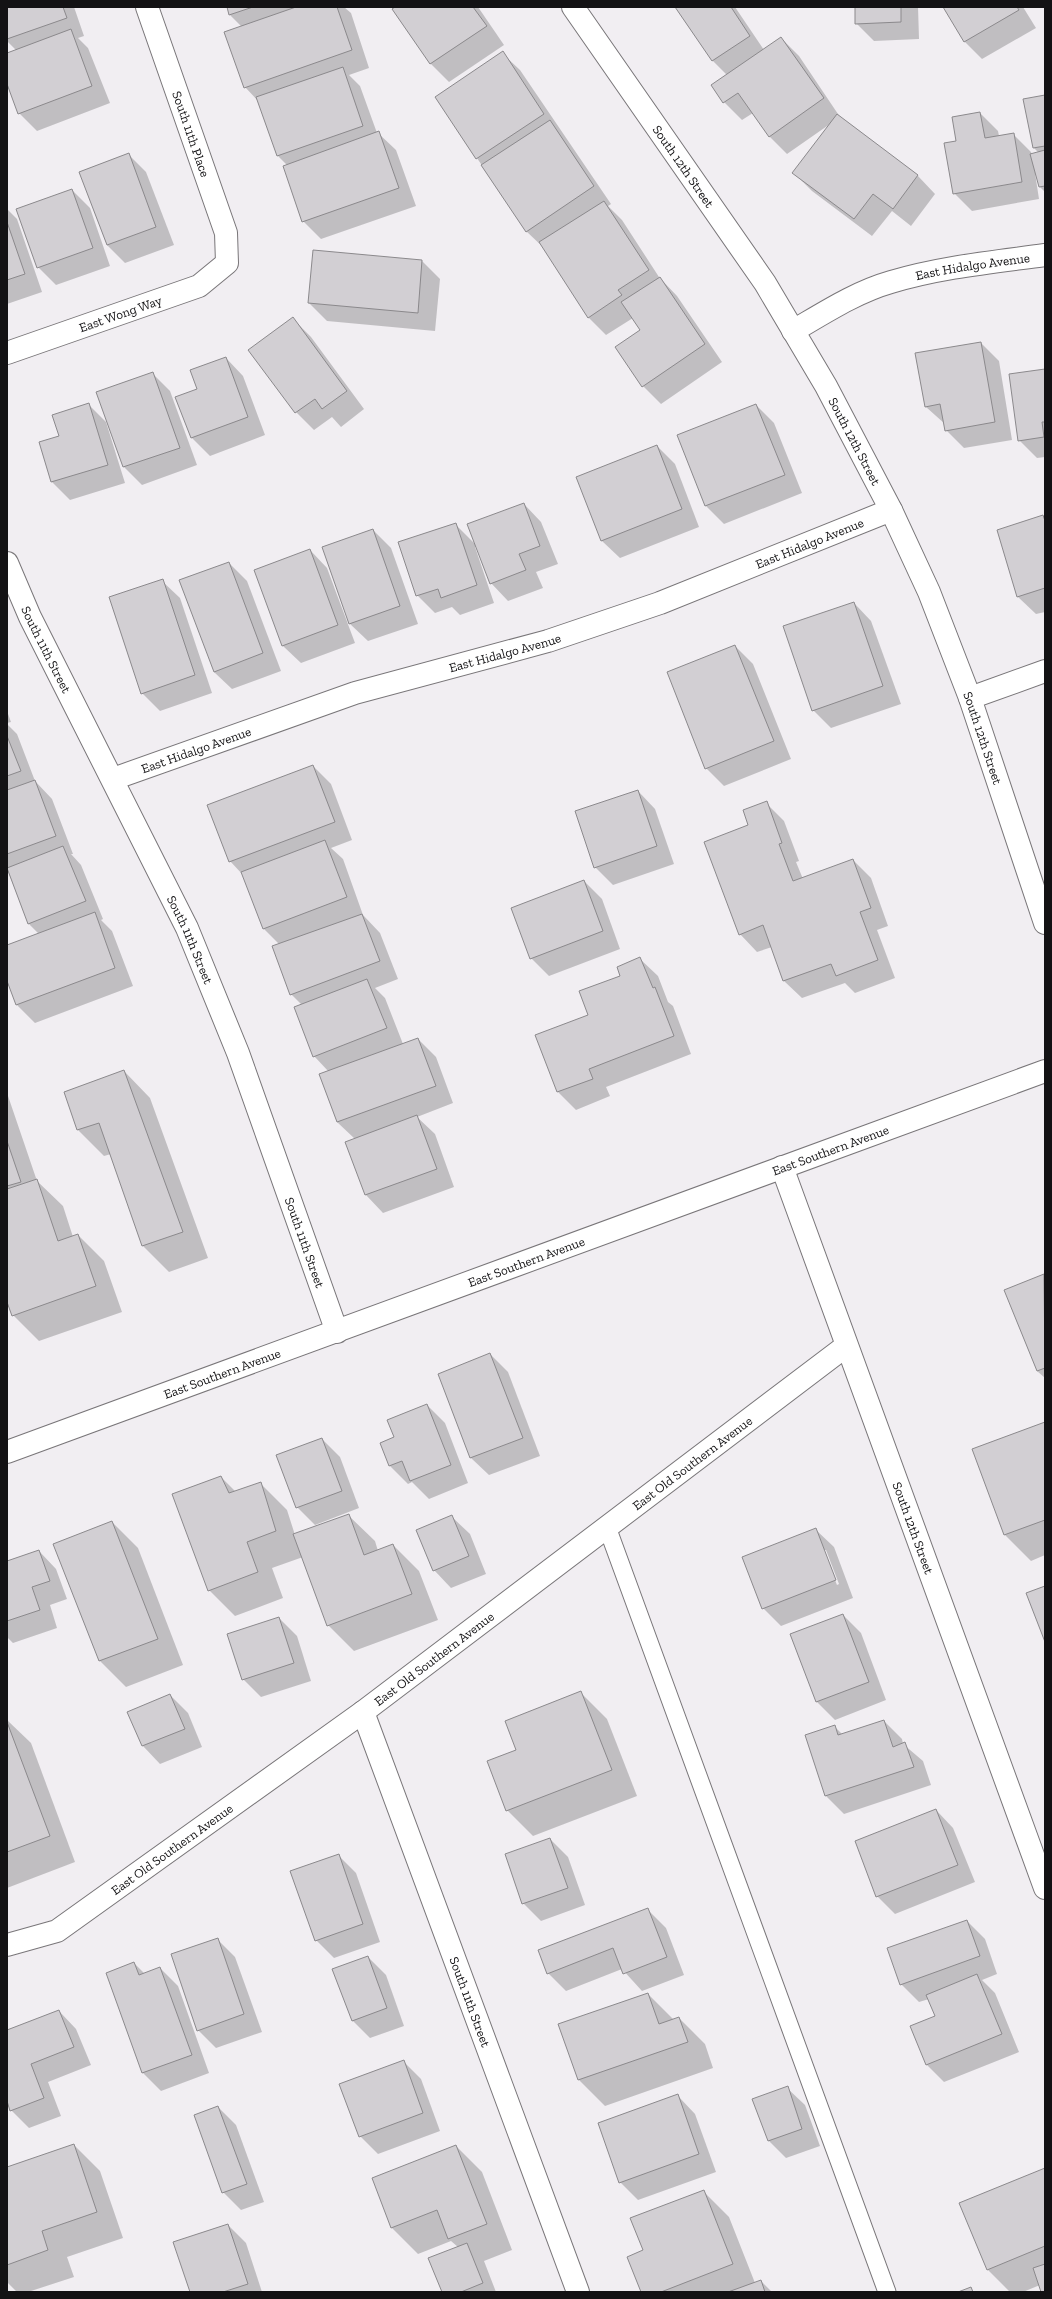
<svg xmlns="http://www.w3.org/2000/svg" width="1052" height="2299" font-family="'Zilla Slab',serif">
  <style>
    .shadow { fill: #0003; fill-rule: evenodd }
    .building { fill: #d2cfd3; stroke: #8b898c }
    .lines { fill: none; stroke-linecap: round; stroke-linejoin: round }
    .service-casing { stroke: #797679; stroke-width: 19 }
    .minor-casing { stroke: #797679; stroke-width: 24 }
    .secondary-casing { stroke: #797679; stroke-width: 24 }
    .service { stroke: #fff; stroke-width: 17 }
    .minor { stroke: #fff; stroke-width: 22 }
    .secondary { stroke: #fff; stroke-width: 22 }
    .labels { text-anchor: middle; dominant-baseline: central; stroke-width: 3; stroke-linejoin: round; paint-order: stroke }
    .street-label { font-size: 13px; fill: #131214; stroke: #fff }
  </style>
  <rect width="100%" height="100%" fill="#f1eef2"/>
  <!-- shadow -->
  <g class="shadow">
    <path d="M7 7H74L84 36 78 38 88 48 110 103 37 131 19 113 7 81V54L17 51 7 41Z"/>
    <path d="M228 7H344L351 13 369 68 349 75 360 86 377 133H378L396 150 416 206 321 239 303 221 287 165 278 156 259 102 245 87 242 27 230 15Z"/>
    <path d="M394 7H478L504 45 449 82 431 64 394 9Z"/>
    <path d="M676 7H735L764 50 781 38 799 56 840 117 918 176 935 194 911 226 892 211 872 236 812 191 794 173 830 124 787 154 769 136 753 113 742 120 724 102 727 75 713 61Z"/>
    <path d="M856 7H918L919 39 874 41 856 23Z"/>
    <path d="M944 7H1023L1036 28 982 59 965 42Z"/>
    <path d="M502 53 520 70 611 204 608 206 622 220 659 277 677 296 722 362 661 404 643 386 641 330 633 318 606 335 588 317 545 249 526 231 436 97Z"/>
    <path d="M1045 96V192L1040 187 1035 173 1039 199 972 211 954 193 957 141 980 113 998 131 999 136 1013 134 1031 152 1032 155 1039 153 1034 148Z"/>
    <path d="M128 154 146 172 174 245 125 263 107 245 80 172Z"/>
    <path d="M72 190 90 208 110 266 56 285 38 267Z"/>
    <path d="M7 209 17 219 42 292 7 304Z"/>
    <path d="M422 261 440 279 435 331 327 321 309 303Z"/>
    <path d="M293 319 311 337 364 409 341 427 332 417 314 430 296 412Z"/>
    <path d="M981 343 999 361 1012 440 964 448 946 430 945 424 926 407Z"/>
    <path d="M226 358 243 376 265 435 210 456 192 438 177 397 198 390Z"/>
    <path d="M1045 370V457L1037 458 1019 440Z"/>
    <path d="M152 373 170 391 197 465 142 485 124 467 98 392Z"/>
    <path d="M88 404 106 422 125 483 70 500 52 482 40 443 60 437Z"/>
    <path d="M756 405 774 423 802 493 724 524 706 506 679 436Z"/>
    <path d="M657 446 675 464 699 527 620 558 602 541Z"/>
    <path d="M524 504 541 522 558 564 536 572 543 588 508 601 491 583 477 547H475L494 603 460 615 452 607 435 613 417 595 455 524 476 545Z"/>
    <path d="M1043 516 1045 518V612L1036 614 1018 597Z"/>
    <path d="M373 530 391 548 418 624 368 641 348 622Z"/>
    <path d="M310 550 327 568 355 643 301 663 283 646Z"/>
    <path d="M229 563 247 581 281 671 232 689 214 672Z"/>
    <path d="M162 581 180 598 212 693 160 711 142 693Z"/>
    <path d="M854 603 871 621 901 704 831 728 813 710Z"/>
    <path d="M735 646 753 664 791 759 724 786 706 768Z"/>
    <path d="M7 711 11 722 7 723Z"/>
    <path d="M7 724 17 734 35 781 52 799 73 854H71L81 865 103 919 101 920 112 931 133 986 35 1023 17 1005 7 978V946L39 934 29 924 7 869Z"/>
    <path d="M313 766 331 784 352 840 331 848 343 859 363 915 380 933 398 979 375 988 385 998 403 1044 418 1039 436 1057 453 1103 417 1117 435 1134 454 1187 383 1213 366 1195 355 1139 337 1122 320 1075 329 1072 314 1056 302 1005 291 994 280 945 264 929 243 875 230 861Z"/>
    <path d="M638 791 655 809 674 864 613 885 595 867Z"/>
    <path d="M766 803 784 821 799 861 796 862 803 879 853 860 871 878 888 926 877 930 895 978 855 993 845 983 802 998 784 981 772 947 757 952 740 934 750 826Z"/>
    <path d="M584 881 602 899 620 949 549 976 531 958Z"/>
    <path d="M640 959 658 976 668 1002 673 1006 691 1054 606 1087 610 1096 576 1110 558 1092 589 1015 621 976Z"/>
    <path d="M124 1071 150 1098 208 1258 169 1272 143 1246 111 1154 104 1156 78 1130 65 1092Z"/>
    <path d="M7 1093 37 1181 63 1206 73 1237 78 1235 104 1261 122 1312 39 1341 13 1315 7 1299Z"/>
    <path d="M1044 1275 1045 1276V1378L1037 1371 1005 1290Z"/>
    <path d="M490 1354 508 1372 540 1456 489 1475 471 1458Z"/>
    <path d="M427 1405 445 1423 468 1483 429 1499 412 1482 408 1484 390 1466 381 1443 395 1438Z"/>
    <path d="M1045 1423V1555L1031 1561 1005 1535Z"/>
    <path d="M322 1439 340 1457 359 1508 315 1525 297 1507Z"/>
    <path d="M221 1477 236 1492 261 1484 287 1510 295 1535 348 1515 375 1541 378 1551 393 1545 419 1571 438 1620 354 1651 328 1625 303 1557 272 1568 283 1598 235 1616 209 1590Z"/>
    <path d="M452 1517 470 1534 486 1574 451 1588 434 1570Z"/>
    <path d="M112 1522 138 1548 183 1665 126 1687 100 1661 55 1544Z"/>
    <path d="M816 1530 834 1547 853 1598 781 1626 763 1608ZM823 1550H826L839 1584 837 1585Z"/>
    <path d="M39 1551 56 1569 67 1599 50 1605 57 1628 13 1643 7 1637V1562Z"/>
    <path d="M843 1615 861 1633 886 1700 835 1720 817 1702 792 1635Z"/>
    <path d="M279 1618 297 1636 311 1681 261 1697 243 1679Z"/>
    <path d="M581 1693 607 1719 637 1796 533 1836 507 1810Z"/>
    <path d="M170 1695 188 1713 202 1747 160 1764 143 1746 129 1712Z"/>
    <path d="M7 1720 31 1743 75 1862 7 1888Z"/>
    <path d="M884 1721 902 1739 903 1744 923 1761 931 1785 844 1814 826 1796 806 1736 835 1727 843 1735Z"/>
    <path d="M936 1810 953 1828 975 1882 895 1914 877 1896Z"/>
    <path d="M550 1839 568 1857 585 1905 541 1921 523 1903Z"/>
    <path d="M338 1855 356 1873 380 1942 334 1958 316 1940Z"/>
    <path d="M648 1910 666 1928 684 1975 642 1991 622 1969 566 1991 548 1973Z"/>
    <path d="M967 1921 985 1939 997 1974 982 1980 995 1993 1019 2052 944 2082 926 2064 936 2016 929 1999 919 2002 901 1984Z"/>
    <path d="M217 1939 235 1957 262 2032 216 2048 198 2030Z"/>
    <path d="M368 1957 386 1975 404 2026 370 2038 352 2020Z"/>
    <path d="M134 1963 145 1974 160 1968 178 1986 209 2073 161 2091 143 2073 107 1973Z"/>
    <path d="M648 1994 674 2020 679 2018 705 2044 713 2068 605 2106 579 2080Z"/>
    <path d="M59 2011 76 2029 91 2065 48 2082 61 2116 29 2128 11 2110 7 2100V2031Z"/>
    <path d="M403 2061 421 2079 440 2131 378 2154 360 2136Z"/>
    <path d="M787 2088 805 2105 820 2146 786 2158 769 2141Z"/>
    <path d="M678 2096 695 2114 716 2172 638 2200 620 2182Z"/>
    <path d="M218 2107 236 2125 264 2202 241 2210 223 2192Z"/>
    <path d="M74 2145 100 2171 123 2238 67 2257 74 2277 28 2292H17L7 2282V2168Z"/>
    <path d="M456 2146 482 2172 512 2250 484 2261 496 2292H443L458 2247 451 2241 418 2254 392 2228 373 2179Z"/>
    <path d="M1045 2169V2292H1042L1040 2285 1023 2292H1010L988 2270Z"/>
    <path d="M703 2191 729 2217 755 2283 761 2281 772 2292H642L644 2251Z"/>
    <path d="M228 2225 246 2243 262 2292H191Z"/>
  </g>
  <!-- building -->
  <g class="building">
    <path d="M7 7H63L67 18 7 39Z"/>
    <path d="M227 7H253L229 15Z"/>
    <path d="M296 7H337L352 50 244 88 224 32Z"/>
    <path d="M395 7H473L487 26 430 64 392 9Z"/>
    <path d="M675 7H731L750 36 712 61Z"/>
    <path d="M855 7H901V22L855 24Z"/>
    <path d="M943 7H1017L1019 10 964 42Z"/>
    <path d="M71 29 92 86 18 114 7 84V53Z"/>
    <path d="M781 37 824 98 769 137 738 93 723 103 711 85Z"/>
    <path d="M503 51 544 114 476 159 435 97Z"/>
    <path d="M343 67 363 126 277 156 256 97Z"/>
    <path d="M1045 95V146L1033 148 1023 99Z"/>
    <path d="M980 112 985 138 1014 133 1022 182 953 194 944 143 956 141 952 117Z"/>
    <path d="M837 114 918 175 893 209 873 194 854 219 792 173Z"/>
    <path d="M550 120 594 186 526 232 481 165Z"/>
    <path d="M379 131 399 188 302 222 283 166Z"/>
    <path d="M1045 150V186L1039 187 1030 154Z"/>
    <path d="M129 153 156 227 107 245 79 172Z"/>
    <path d="M72 189 93 248 37 268 16 209Z"/>
    <path d="M604 201 649 270 618 290 622 295 588 318 539 242Z"/>
    <path d="M7 222 25 274 7 280Z"/>
    <path d="M313 250 422 260 418 313 308 303Z"/>
    <path d="M660 277 705 344 642 387 615 347 640 330 621 302Z"/>
    <path d="M293 317 347 391 322 409 315 399 295 413 248 350Z"/>
    <path d="M981 342 995 422 945 431 940 404 925 407 915 353Z"/>
    <path d="M226 357 248 417 191 438 175 397 197 389 190 370Z"/>
    <path d="M1045 369V422H1042L1044 437 1018 441 1009 374Z"/>
    <path d="M153 372 180 448 123 467 96 392Z"/>
    <path d="M89 403 108 465 51 482 39 442 59 436 52 415Z"/>
    <path d="M756 404 785 475 705 506 677 435Z"/>
    <path d="M657 445 682 509 601 541 576 477Z"/>
    <path d="M524 503 540 546 519 554 526 570 490 584 467 524Z"/>
    <path d="M1043 515 1045 521V588L1017 597 997 530Z"/>
    <path d="M456 523 477 585 441 598 438 589 416 596 398 542Z"/>
    <path d="M373 529 400 606 349 624 322 547Z"/>
    <path d="M310 549 338 625 282 646 254 570Z"/>
    <path d="M229 562 263 653 214 672 179 580Z"/>
    <path d="M163 579 195 675 141 694 109 597Z"/>
    <path d="M854 602 883 686 812 711 783 626Z"/>
    <path d="M735 645 774 741 705 769 667 672Z"/>
    <path d="M7 736 21 771 7 776Z"/>
    <path d="M313 765 335 822 229 862 207 805Z"/>
    <path d="M35 780 56 836 7 854V790Z"/>
    <path d="M638 790 657 846 594 868 575 811Z"/>
    <path d="M767 801 782 843 779 844 793 881 853 859 871 908 860 912 878 960 836 976 831 964 783 981 763 925 739 935 704 842 748 825 743 810Z"/>
    <path d="M325 840 347 897 263 929 241 872Z"/>
    <path d="M63 846 86 901 28 924 7 868Z"/>
    <path d="M584 880 603 931 530 959 511 908Z"/>
    <path d="M95 912 115 968 16 1005 7 981V945Z"/>
    <path d="M362 914 380 961 290 995 272 946Z"/>
    <path d="M640 957 653 988 655 987 674 1036 589 1069 593 1079 557 1092 535 1035 588 1015 579 991 620 976 617 967Z"/>
    <path d="M367 979 387 1028 313 1057 294 1007Z"/>
    <path d="M418 1038 436 1086 337 1122 319 1074Z"/>
    <path d="M124 1070 183 1232 142 1246 99 1123 77 1130 64 1092Z"/>
    <path d="M417 1115 437 1169 365 1195 345 1142Z"/>
    <path d="M7 1141 21 1182 7 1186Z"/>
    <path d="M37 1179 58 1241 78 1234 96 1286 12 1316 7 1302V1189Z"/>
    <path d="M1044 1274 1045 1368 1037 1371 1004 1290Z"/>
    <path d="M490 1353 523 1438 470 1458 438 1374Z"/>
    <path d="M427 1404 451 1465 410 1481 402 1461 389 1466 380 1443 394 1437 387 1420Z"/>
    <path d="M1045 1422V1520L1004 1535 972 1449Z"/>
    <path d="M322 1438 342 1491 296 1508 276 1455Z"/>
    <path d="M221 1476 229 1493 261 1482 276 1531 247 1542 258 1572 208 1591 172 1494Z"/>
    <path d="M349 1514 364 1555 393 1544 412 1594 327 1626 293 1534Z"/>
    <path d="M452 1515 469 1556 433 1571 416 1530Z"/>
    <path d="M112 1521 158 1639 99 1661 53 1544Z"/>
    <path d="M816 1528 836 1580 762 1609 742 1557Z"/>
    <path d="M39 1550 50 1581 32 1587 40 1610 7 1621V1561Z"/>
    <path d="M1045 1586V1642L1026 1593Z"/>
    <path d="M843 1614 869 1682 816 1702 790 1634Z"/>
    <path d="M279 1617 294 1663 242 1680 227 1634Z"/>
    <path d="M581 1691 612 1770 506 1811 487 1761 516 1750 505 1721Z"/>
    <path d="M170 1694 185 1729 142 1746 127 1712Z"/>
    <path d="M884 1720 893 1747 905 1742 914 1767 825 1796 805 1735 835 1725 838 1735Z"/>
    <path d="M7 1722 50 1836 7 1852Z"/>
    <path d="M936 1809 958 1865 876 1897 855 1841Z"/>
    <path d="M550 1838 568 1888 522 1904 505 1854Z"/>
    <path d="M339 1854 363 1924 315 1941 290 1871Z"/>
    <path d="M648 1908 667 1957 623 1974 613 1948 547 1974 538 1950Z"/>
    <path d="M967 1920 980 1956 900 1985 887 1948Z"/>
    <path d="M218 1938 244 2014 197 2031 171 1954Z"/>
    <path d="M368 1956 387 2008 352 2021 332 1969Z"/>
    <path d="M134 1962 139 1975 160 1967 192 2055 142 2073 106 1973Z"/>
    <path d="M977 1974 1002 2034 926 2065 910 2026 935 2016 926 1995Z"/>
    <path d="M648 1993 659 2024 679 2017 688 2042 578 2080 558 2024Z"/>
    <path d="M59 2010 74 2047 31 2064 44 2098 10 2111 7 2101V2030Z"/>
    <path d="M404 2060 423 2113 359 2137 339 2084Z"/>
    <path d="M788 2086 802 2129 768 2141 752 2099Z"/>
    <path d="M678 2094 699 2154 619 2183 598 2123Z"/>
    <path d="M218 2106 247 2184 222 2193 194 2115Z"/>
    <path d="M74 2144 97 2212 42 2231 48 2250 7 2265V2167Z"/>
    <path d="M456 2145 487 2224 448 2239 437 2210 391 2228 372 2178Z"/>
    <path d="M1045 2168V2246L987 2270 959 2203Z"/>
    <path d="M704 2190 733 2264 661 2292H641L627 2257 643 2250 630 2218Z"/>
    <path d="M228 2224 248 2284 223 2292H190L173 2242Z"/>
    <path d="M467 2243 483 2283 461 2292H442L428 2258Z"/>
    <path d="M1045 2264V2292H1041L1033 2268Z"/>
    <path d="M761 2280 765 2292H728Z"/>
    <path d="M971 2287 973 2292H958Z"/>
  </g>
  <g class="lines">
    <defs>
      <path id="service" d="M607 1527 887 2292"/>
      <g id="minor">
        <path id="s1" d="M573 7 765 283 826 386 891 510 929 592 970 698 1045 923"/>
        <path id="s2" d="M793 331C824 313 856 292 891 282 941 267 994 262 1045 255"/>
        <path id="s3" d="M7 353 199 286 227 263 226 233 147 7"/>
        <path id="s4" d="M7 563 30 617 187 928 238 1053 337 1332"/>
        <path d="M970 698 1045 671"/>
        <path id="s5" d="M113 779 355 693 548 641 660 603 891 510"/>
        <path id="s6" d="M782 1167 1045 1888"/>
        <path id="s7" d="M363 1712 578 2292"/>
        <path id="s8" d="M7 1945 57 1931 363 1712 846 1346"/>
      </g>
      <g id="secondary">
        <path id="s9" d="M7 1452 1045 1071"/>
      </g>
    </defs>
    <!-- service casing -->
    <use href="#service" class="service-casing"/>
    <!-- minor casing -->
    <use href="#minor" class="minor-casing"/>
    <!-- secondary casing -->
    <use href="#secondary" class="secondary-casing"/>
    <!-- service -->
    <use href="#service" class="service"/>
    <!-- minor -->
    <use href="#minor" class="minor"/>
    <!-- secondary -->
    <use href="#secondary" class="secondary"/>
  </g>
  <g class="labels">
    <!-- street labels -->
    <g class="street-label">
      <text transform="translate(191 134) rotate(71)">South 11th Place</text>
      <text stroke="none"><textPath href="#s1" startOffset="194">South 12th Street</textPath></text>
      <text stroke="none"><textPath href="#s2" startOffset="193">East Hidalgo Avenue</textPath></text>
      <text stroke="none"><textPath href="#s3" startOffset="120">East Wong Way</textPath></text>
      <text stroke="none"><textPath href="#s1" startOffset="518">South 12th Street</textPath></text>
      <text stroke="none"><textPath href="#s5" startOffset="736">East Hidalgo Avenue</textPath></text>
      <text stroke="none"><textPath href="#s4" startOffset="95">South 11th Street</textPath></text>
      <text stroke="none"><textPath href="#s5" startOffset="412">East Hidalgo Avenue</textPath></text>
      <text stroke="none"><textPath href="#s1" startOffset="842">South 12th Street</textPath></text>
      <text stroke="none"><textPath href="#s5" startOffset="88">East Hidalgo Avenue</textPath></text>
      <text stroke="none"><textPath href="#s4" startOffset="419">South 11th Street</textPath></text>
      <text stroke="none"><textPath href="#s9" startOffset="877">East Southern Avenue</textPath></text>
      <text stroke="none"><textPath href="#s4" startOffset="743">South 11th Street</textPath></text>
      <text stroke="none"><textPath href="#s9" startOffset="553">East Southern Avenue</textPath></text>
      <text stroke="none"><textPath href="#s9" startOffset="229">East Southern Avenue</textPath></text>
      <text stroke="none"><textPath href="#s8" startOffset="841">East Old Southern Avenue</textPath></text>
      <text stroke="none"><textPath href="#s6" startOffset="384">South 12th Street</textPath></text>
      <text stroke="none"><textPath href="#s8" startOffset="517">East Old Southern Avenue</textPath></text>
      <text stroke="none"><textPath href="#s8" startOffset="193">East Old Southern Avenue</textPath></text>
      <text stroke="none"><textPath href="#s7" startOffset="309">South 11th Street</textPath></text>
    </g>
  </g>
  <!-- border -->
  <rect width="1052" height="2299" fill="none" stroke="#131214" stroke-width="16"/>
</svg>
